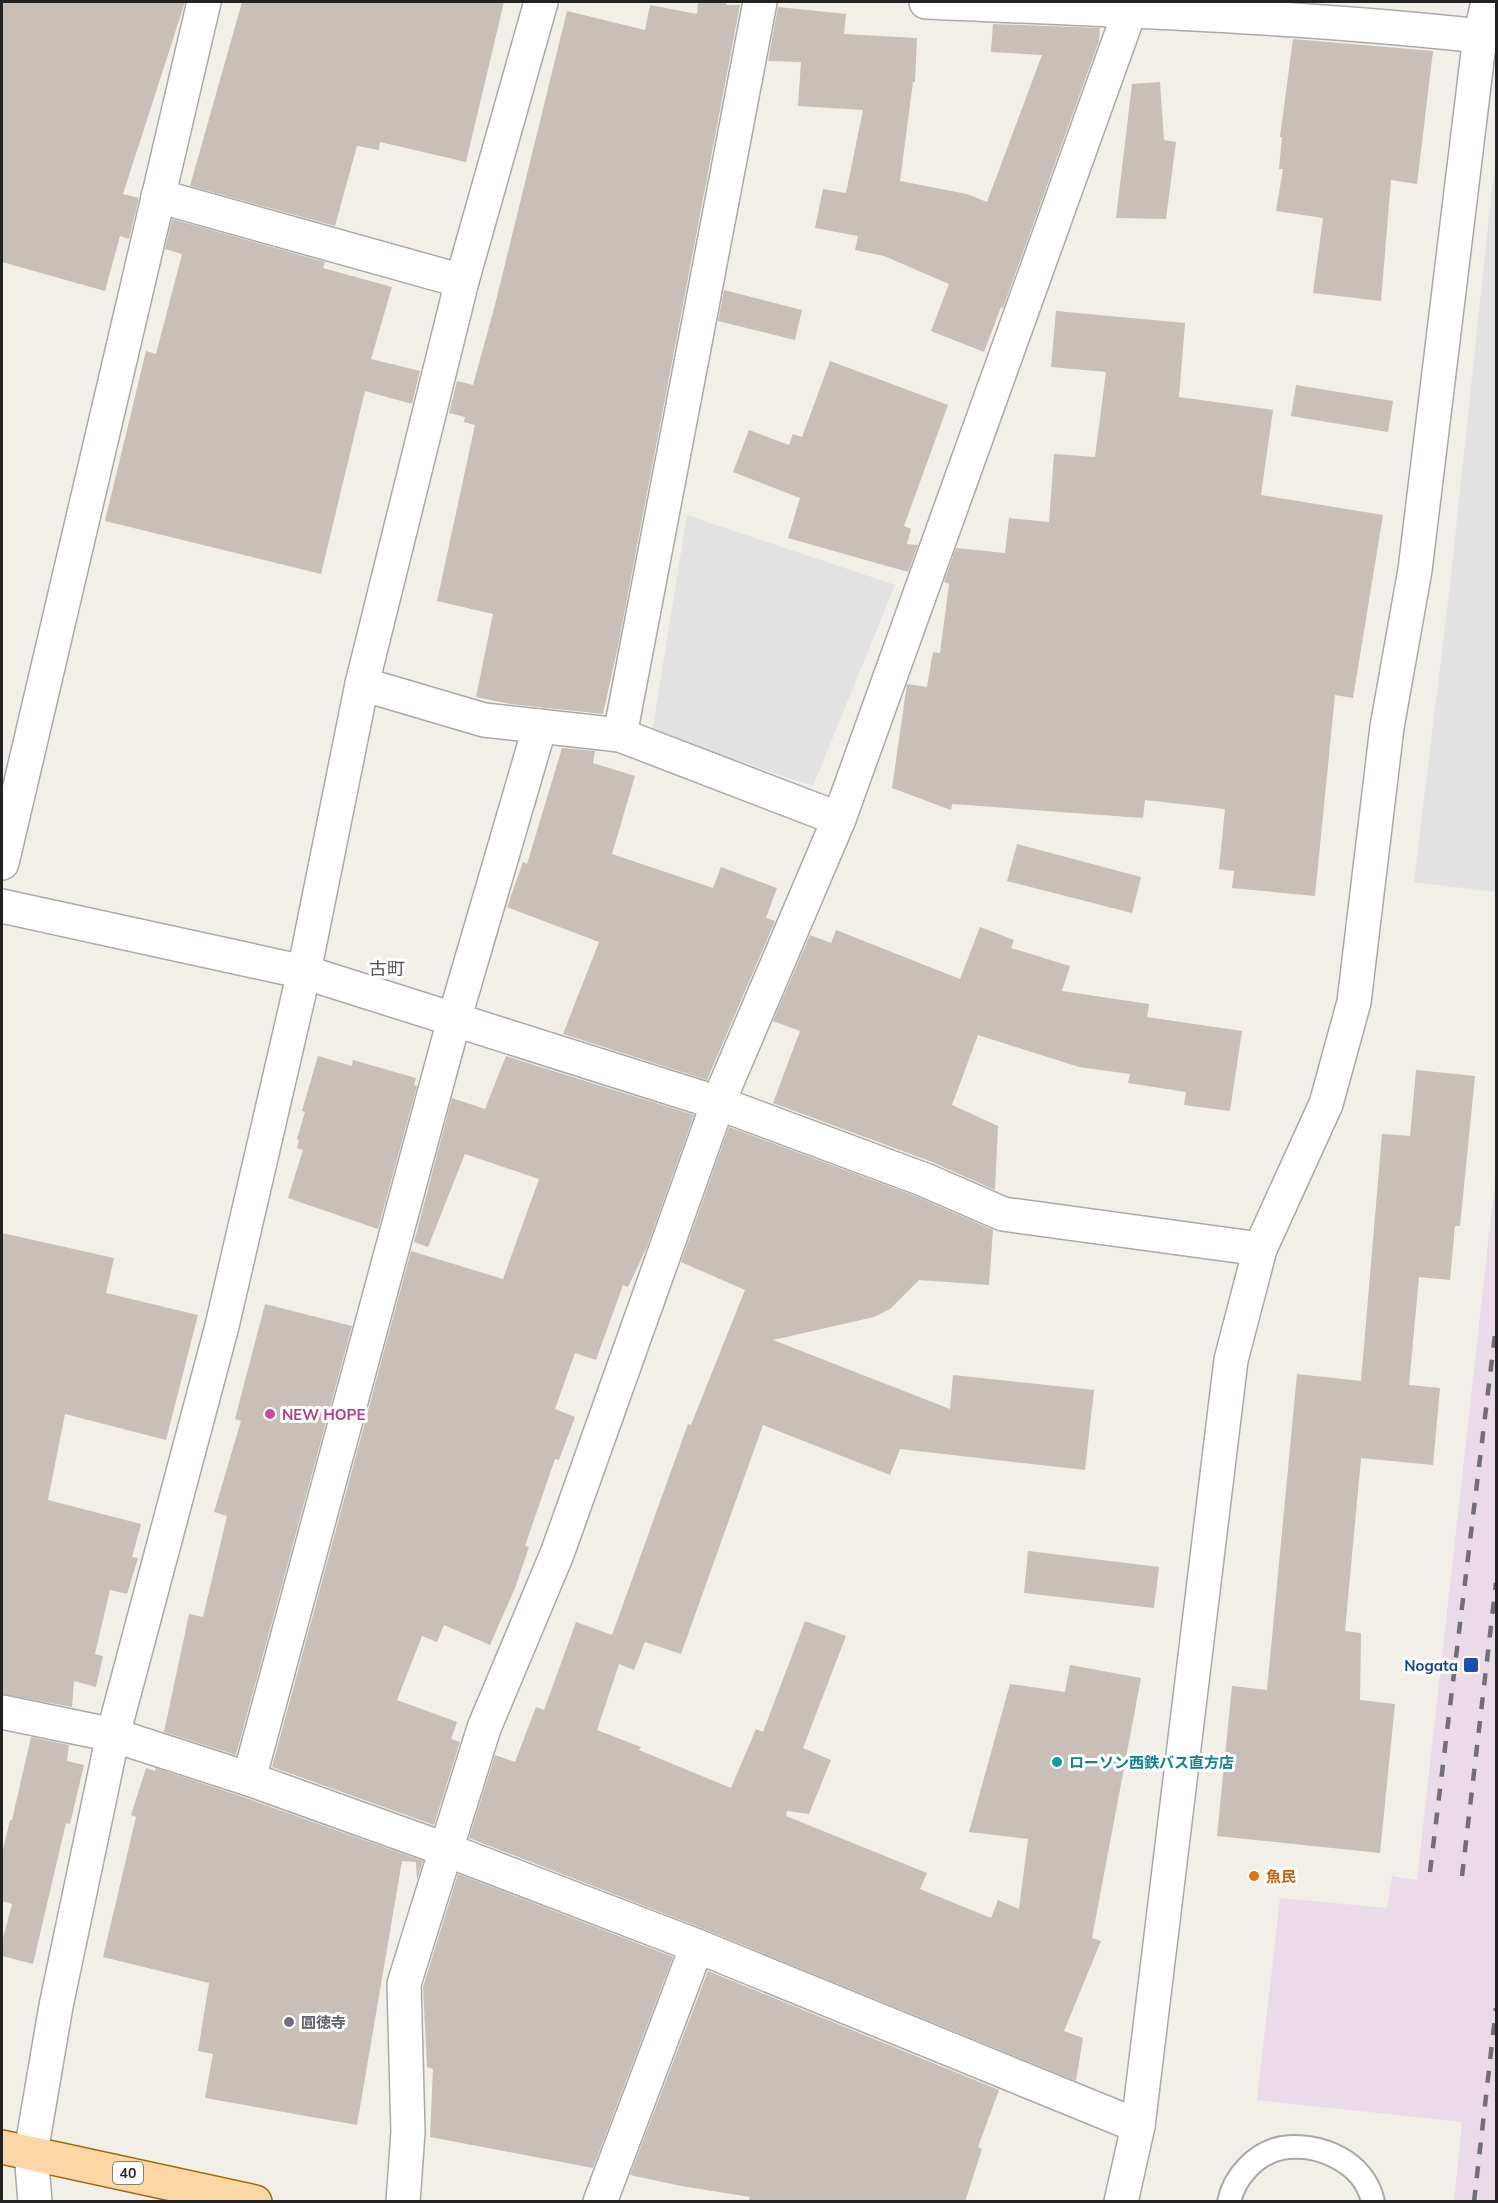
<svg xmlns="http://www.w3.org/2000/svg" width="1498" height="2203" font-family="Mulish,'Noto Sans JP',sans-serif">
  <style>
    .railway { fill: #ebdbe8 }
    .parking { fill: #e2e2e2 }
    .building { fill: #c7bfb8 }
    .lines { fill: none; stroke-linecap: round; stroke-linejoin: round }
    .lane-casing { stroke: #a9a9a9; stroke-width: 26 }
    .street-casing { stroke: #a9a9a9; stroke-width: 36 }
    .primary-casing { stroke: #a06b00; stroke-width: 36 }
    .lane { stroke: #fff; stroke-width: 22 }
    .street { stroke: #fff; stroke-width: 33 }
    .primary { stroke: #fcd6a4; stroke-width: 33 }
    .rail { stroke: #707070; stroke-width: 4.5; stroke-dasharray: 12 12; stroke-linecap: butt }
    .hotel-dot { fill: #d1479c; stroke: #fff; stroke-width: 2 }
    .transit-dot { fill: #1a4fb4; stroke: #fff; stroke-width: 2 }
    .culture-dot { fill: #0f9aa8; stroke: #fff; stroke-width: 2 }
    .food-dot { fill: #e8710a; stroke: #fff; stroke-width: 2 }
    .worship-dot { fill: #6b7280; stroke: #fff; stroke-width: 2 }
    .labels { text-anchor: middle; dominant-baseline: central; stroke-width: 6; stroke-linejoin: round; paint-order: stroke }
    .shield { fill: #fff; stroke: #646464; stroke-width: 1.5 }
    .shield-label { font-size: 14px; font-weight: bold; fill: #222 }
    .hotel-label { font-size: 15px; font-weight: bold; fill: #b23c85; stroke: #fff; text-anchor: start }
    .transit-label { font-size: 15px; font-weight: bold; fill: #164399; stroke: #fff; text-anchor: end }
    .culture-label { font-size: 15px; font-weight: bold; fill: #0d838f; stroke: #fff; text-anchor: start }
    .food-label { font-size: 15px; font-weight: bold; fill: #c56008; stroke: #fff; text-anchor: start }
    .worship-label { font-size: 15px; font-weight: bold; fill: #5b616d; stroke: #fff; text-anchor: start }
    .quarter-label { font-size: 18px; fill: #555; stroke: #fff }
  </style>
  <rect width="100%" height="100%" fill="#f2efe9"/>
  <!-- railway -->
  <path class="railway" d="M1496 1172V2201L1454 2202 1462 2122 1257 2100 1280 1898 1387 1908 1392 1876 1417 1880Z"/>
  <!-- parking -->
  <g class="parking">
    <path d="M1496 151V892L1414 882 1450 585Z"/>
    <path d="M687 515 895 585 813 786 652 732Z"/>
  </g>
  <!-- building -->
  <g class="building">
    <path d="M2 2H185L123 194 139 198 129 239 120 236 105 291 2 262Z"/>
    <path d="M242 2H504L466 162 380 142 379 150 357 146 335 226 190 186Z"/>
    <path d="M698 2H725L727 5H740L618 646 603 714 510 704 476 697 493 614 437 601 475 425 464 422 465 417 449 413 457 381 473 385 495 305 567 11 645 30 650 5 697 14Z"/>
    <path d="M778 7 846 14 844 34 917 38 915 82H913L900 181 967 194 987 202 1042 55 991 52 993 24 1100 28 1099 41 1003 308 1001 307 984 352 931 331 949 284 884 256 855 250 858 236 815 228 823 189 846 193 863 110 798 106 801 62 768 61Z"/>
    <path d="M1293 39 1433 51 1417 184 1391 180 1381 301 1313 293 1323 218 1276 211 1283 169H1279L1282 137H1280Z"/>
    <path d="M1160 82 1164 140 1176 142 1166 219 1116 218 1132 84Z"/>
    <path d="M172 219 325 262 323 268 392 287 371 359 420 371 412 404 365 391 321 574 105 521 146 351 156 354 182 254 165 249Z"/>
    <path d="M724 290 802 310 795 340 718 321Z"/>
    <path d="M1056 311 1185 323 1179 397 1273 410 1261 495 1383 515 1353 698 1335 695 1315 896 1232 888 1234 871 1219 869 1225 809 1145 800 1143 818 952 804 951 810 892 788 907 684 927 687 933 652 940 653 949 584 944 582 956 548 1005 553 1009 518 1049 522 1054 454 1095 457 1106 372 1051 367Z"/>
    <path d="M830 361 948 405 904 526 911 529 907 544 918 545 908 572 788 538 800 498 733 472 749 430 789 445 793 434 802 437Z"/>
    <path d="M1296 385 1393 401 1388 432 1291 416Z"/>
    <path d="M562 748 595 751 593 763 635 776 612 854 713 888 721 867 777 888 766 918 775 921 707 1080 563 1034 599 942 507 907 523 862 527 864Z"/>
    <path d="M1017 844 1141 877 1132 913 1007 881Z"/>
    <path d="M980 927 1014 940 1011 948 1070 966 1062 991 1149 1004 1147 1017 1242 1031 1230 1111 1184 1105 1186 1092 1128 1083 1130 1074 1079 1067 978 1035 952 1105 998 1126 995 1190 932 1162 773 1103 800 1031 773 1021 810 935 831 943 836 930 960 979Z"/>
    <path d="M318 1056 352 1066 353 1060 416 1078 414 1085 417 1086 378 1229 288 1198 303 1150 297 1148 299 1140 297 1139 305 1112 302 1111Z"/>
    <path d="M506 1056 694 1115 647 1247 628 1287 623 1285 596 1360 575 1353 555 1409 575 1417 559 1460 555 1459 525 1546 529 1547 515 1588 490 1645 444 1625 437 1642 422 1636 397 1700 457 1722 451 1739 460 1742 434 1825 272 1767 411 1251 503 1279 539 1179 465 1154 428 1247 414 1242 452 1098 485 1109Z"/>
    <path d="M1416 1070 1475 1076 1460 1226H1455L1450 1280 1419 1277 1409 1385 1440 1388 1433 1465 1361 1458 1345 1631 1361 1633 1360 1700 1395 1704 1380 1853 1217 1836 1232 1686 1267 1690 1297 1374 1361 1381 1382 1134 1410 1136Z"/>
    <path d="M729 1127 918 1197 993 1230 989 1285 919 1280 890 1309 874 1317 773 1340 950 1409 953 1375 1094 1390 1085 1470 900 1449 890 1475 763 1425 681 1654 645 1642 634 1670 619 1664 597 1730 641 1747 639 1750 731 1788 756 1729 763 1732 805 1621 846 1636 803 1748 831 1760 809 1814 787 1811 786 1816 927 1873 920 1889 991 1918 998 1900 1019 1909 1028 1839 969 1832 1010 1684 1065 1692 1070 1665 1141 1678 1092 1938 1101 1941 1064 2031 1083 2038 1076 2081 704 1929 469 1838 495 1755 515 1762 536 1707 544 1710 576 1622 612 1635 688 1424 691 1425 745 1290 681 1262Z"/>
    <path d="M2 1233 114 1258 106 1293 198 1315 166 1440 65 1414 48 1500 141 1524 132 1557 138 1558 127 1594 110 1590 95 1654 103 1656 96 1687 74 1681 72 1707 2 1694Z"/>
    <path d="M265 1304 352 1326 236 1755 164 1732 189 1614 203 1617 227 1516 214 1512 241 1421 235 1419Z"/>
    <path d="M1028 1551 1159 1567 1154 1608 1024 1593Z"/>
    <path d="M31 1737 69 1745 67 1761 84 1765 70 1824 66 1823 33 1964 2 1956V1942L12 1904 2 1901V1854L10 1820H12Z"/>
    <path d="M146 1768 155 1771 156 1768 243 1797 423 1861 417 1880 416 1862 402 1861 357 2125 205 2098 213 2054 198 2051 209 1983 103 1957 136 1817 131 1815Z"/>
    <path d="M458 1874 673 1957 593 2168 430 2137 433 2069 427 2067 423 1987Z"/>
    <path d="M708 1971 999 2090 978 2147 982 2149 965 2202H748L750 2197 681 2186 630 2175Z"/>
  </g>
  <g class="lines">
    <defs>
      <path id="lane" d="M1229 2202C1234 2177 1256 2153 1282 2148 1319 2142 1365 2162 1373 2202"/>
      <g id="street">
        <path d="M926 2C1111 10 1296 16 1480 36"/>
        <path d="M158 196 462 281"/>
        <path d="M362 684 484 720 620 735 839 819"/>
        <path d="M620 735 760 2"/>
        <path d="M2 863 204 2"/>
        <path d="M2 906 304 972 718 1103 925 1180 1003 1214 1260 1249"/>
        <path d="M2 1712 113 1735 249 1779 447 1850 697 1946 1138 2126"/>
        <path d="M249 1779 454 1020 540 726"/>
        <path d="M35 2202 31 2152 56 2006 113 1735 222 1326 304 972 362 684 462 281 541 2"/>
        <path d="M403 2202 408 2132 404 1984 484 1728 557 1554 718 1103 839 819 1133 2"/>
        <path d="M600 2202 697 1946"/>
        <path d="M1121 2202 1138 2126 1231 1360 1260 1249 1326 1104 1354 1002 1387 727 1415 570 1480 36 1488 2"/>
      </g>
      <path id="primary" d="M2 2147 255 2202"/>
    </defs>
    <!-- lane casing -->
    <use href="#lane" class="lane-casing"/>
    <!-- street casing -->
    <use href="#street" class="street-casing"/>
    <!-- primary casing -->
    <use href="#primary" class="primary-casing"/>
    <!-- lane -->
    <use href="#lane" class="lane"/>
    <!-- street -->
    <use href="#street" class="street"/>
    <!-- primary -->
    <use href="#primary" class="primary"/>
    <!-- rail -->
    <g class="rail">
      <path d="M1430 1872 1496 1326"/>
      <path d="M1462 1876 1496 1583"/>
      <path d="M1474 2202 1496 2008"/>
    </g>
  </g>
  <!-- markers -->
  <circle class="hotel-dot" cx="270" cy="1414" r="6"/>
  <rect class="transit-dot" x="1463" y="1657" width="16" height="16" rx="3"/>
  <circle class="culture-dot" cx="1057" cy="1762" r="6"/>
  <circle class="food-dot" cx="1254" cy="1876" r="6"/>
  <circle class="worship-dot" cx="289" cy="2022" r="6"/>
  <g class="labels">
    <!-- shield labels -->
    <rect class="shield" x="113" y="2162" width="30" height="22" rx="4.5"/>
    <g class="shield-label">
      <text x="128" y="2173">40</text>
    </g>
    <!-- hotel labels -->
    <g class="hotel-label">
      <text x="282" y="1414">NEW HOPE</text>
    </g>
    <!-- transit labels -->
    <g class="transit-label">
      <text x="1458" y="1665">Nogata</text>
    </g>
    <!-- culture labels -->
    <g class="culture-label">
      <text x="1069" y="1762">ローソン西鉄バス直方店</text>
    </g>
    <!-- food labels -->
    <g class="food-label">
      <text x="1266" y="1876">魚民</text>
    </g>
    <!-- worship labels -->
    <g class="worship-label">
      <text x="301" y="2022">圓徳寺</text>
    </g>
    <!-- quarter labels -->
    <g class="quarter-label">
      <text x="387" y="968">古町</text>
    </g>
  </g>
  <!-- border -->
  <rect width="1498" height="2203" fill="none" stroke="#222222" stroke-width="6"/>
</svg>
